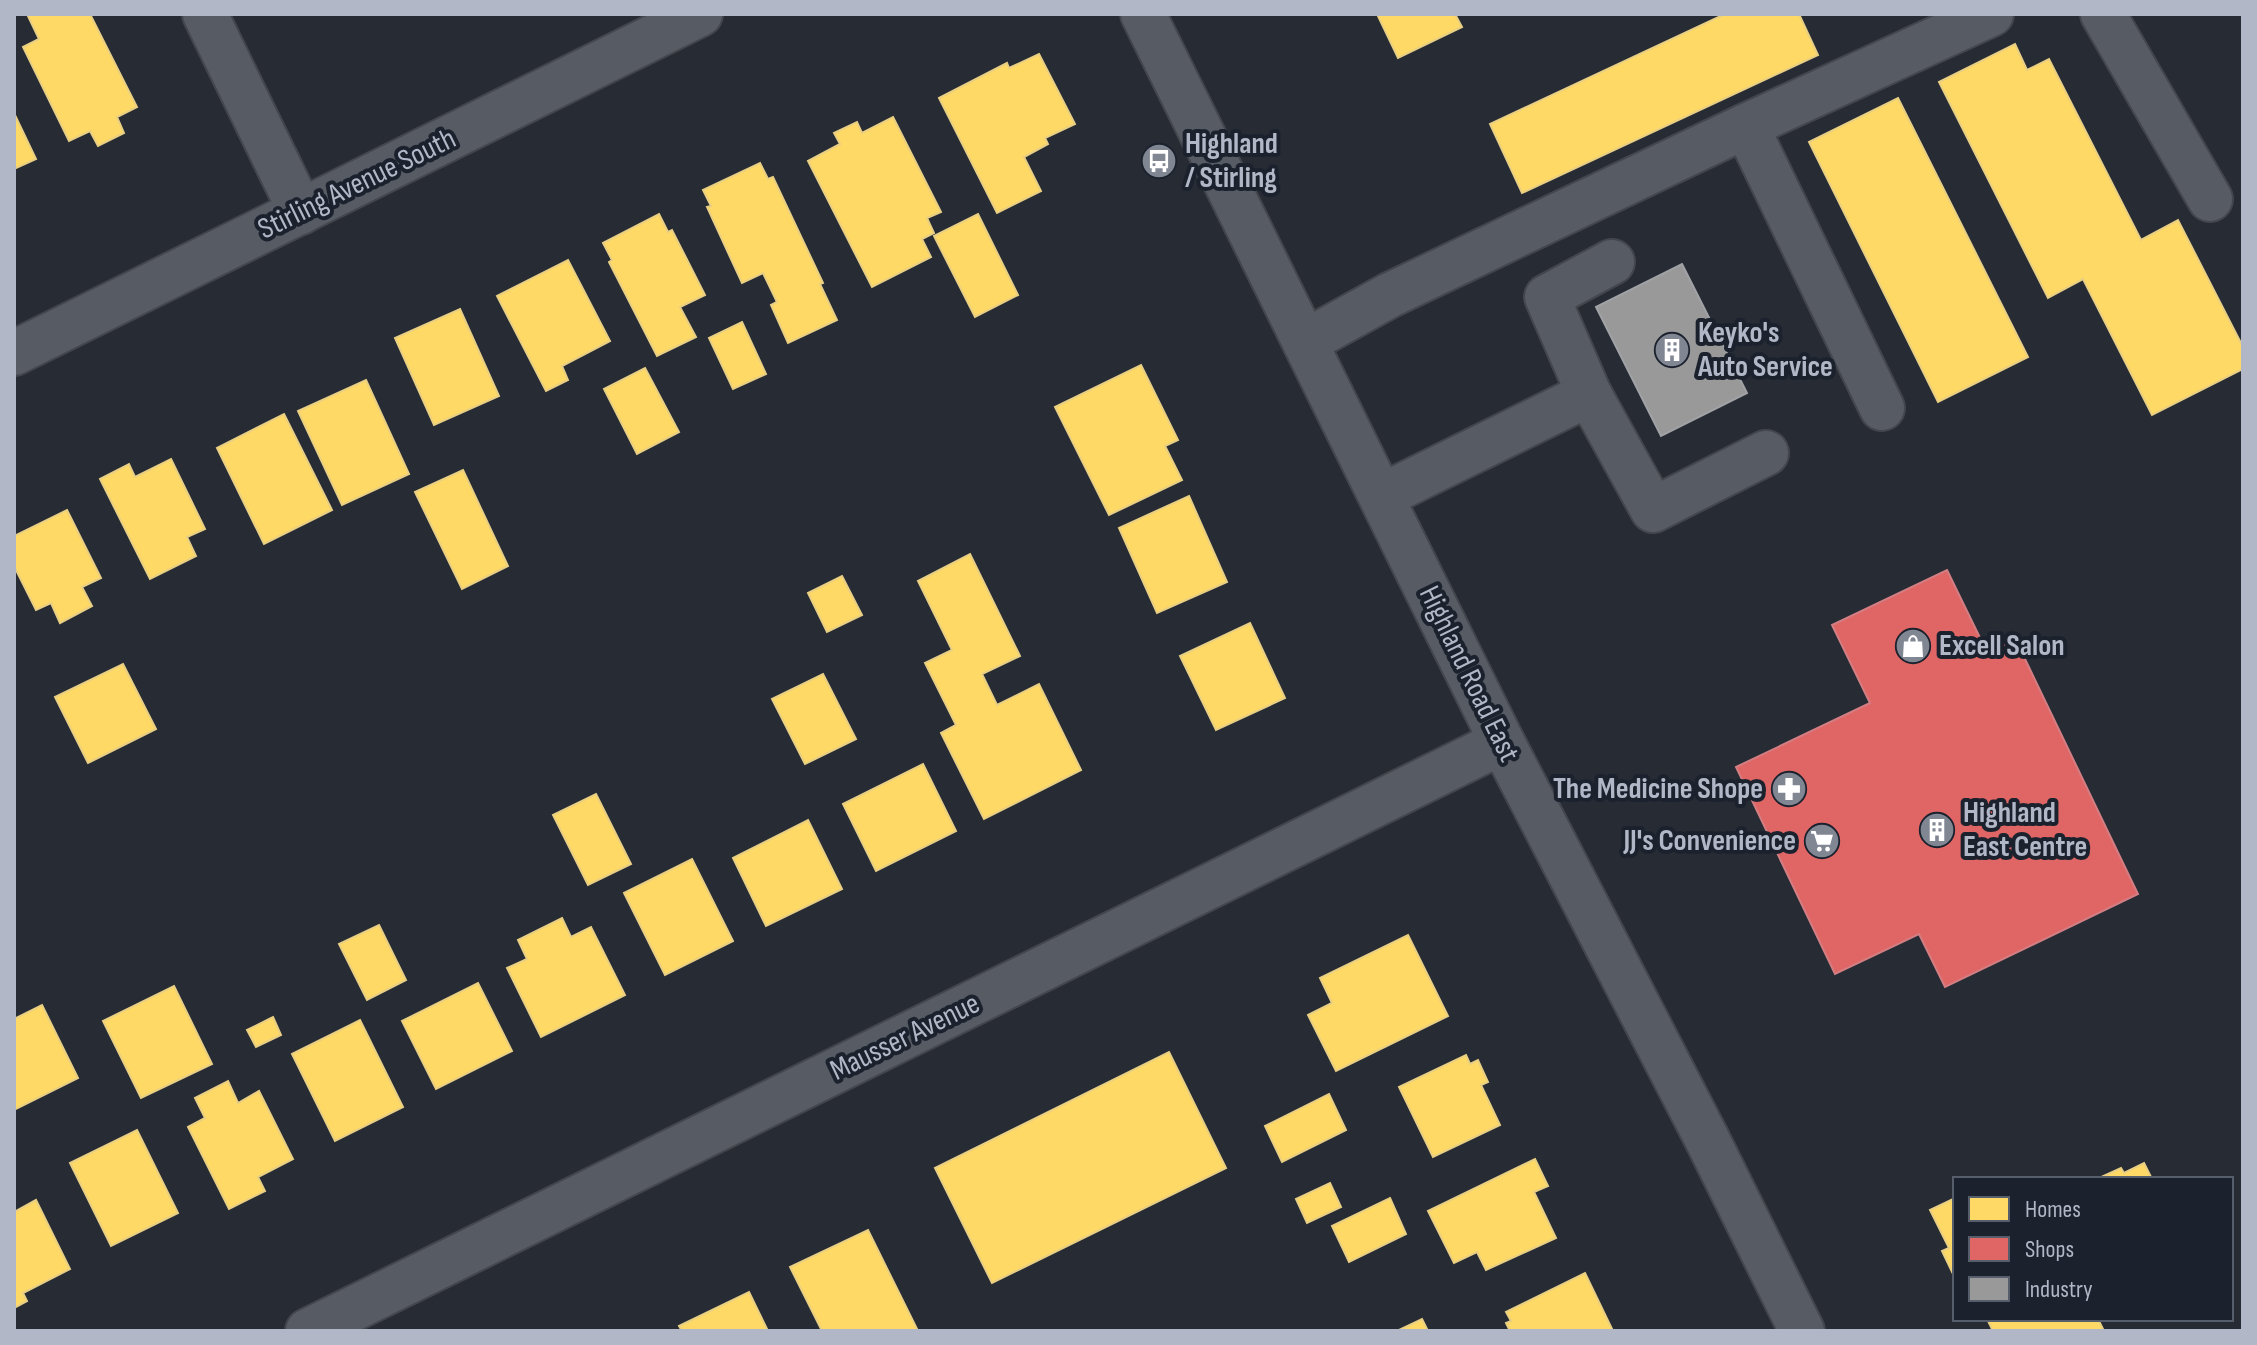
<svg xmlns="http://www.w3.org/2000/svg" width="2257" height="1345" font-family="'Sofia Sans Condensed',sans-serif">
  <style>
    .homes { fill: #ffd966; stroke: #e8cf83; stroke-width: 2 }
    .shops { fill: #e06666; stroke: #d27e83; stroke-width: 2 }
    .industry { fill: #999; stroke: #a0a2a6; stroke-width: 2 }
    .lines { fill: none; stroke-linecap: round; stroke-linejoin: round }
    .minor-casing { stroke: #43464d; stroke-width: 48 }
    .minor { stroke: #575b63; stroke-width: 44 }
    .labels { text-anchor: middle; dominant-baseline: central; stroke-width: 8; stroke-linejoin: round; paint-order: stroke }
    .poi-label { font-size: 30px; font-weight: bold; fill: #b1b7c6; stroke: #1b222e; text-anchor: start }
    .street-label { font-size: 30px; fill: #b1b7c6; stroke: #1b222e }
  </style>
  <rect width="100%" height="100%" fill="#272b34"/>
  <!-- homes -->
  <g class="homes">
    <path d="M27 14H90L137 107 117 117 124 133 98 146 90 131 69 141 23 47 39 39Z"/>
    <path d="M1377 14H1455L1462 27 1398 58Z"/>
    <path d="M1725 14H1799L1818 55 1522 193 1490 124Z"/>
    <path d="M2015 44 2027 70 2049 59 2141 240 2178 220 2243 347V369L2152 415 2083 279 2048 298 1939 82Z"/>
    <path d="M1039 54 1075 124 1045 138 1048 144 1024 157 1041 191 997 213 939 98 1007 63 1009 68Z"/>
    <path d="M1898 98 2028 357 1938 402 1809 142Z"/>
    <path d="M14 113 36 159 14 169Z"/>
    <path d="M893 117 941 212 927 218 934 233 922 239 931 257 872 287 808 161 840 144 834 133 857 122 862 133Z"/>
    <path d="M760 163 768 179 773 177 823 283 820 284 837 320 788 343 771 305 777 302 763 273 742 283 707 207 711 206 703 190Z"/>
    <path d="M659 214 668 232 672 230 705 295 680 307 696 337 657 356 609 262 612 260 603 243Z"/>
    <path d="M978 214 1018 295 975 317 934 236Z"/>
    <path d="M568 260 610 341 562 366 568 380 546 391 497 296Z"/>
    <path d="M460 309 499 396 434 425 395 338Z"/>
    <path d="M742 322 766 374 733 389 709 338Z"/>
    <path d="M1141 365 1178 440 1165 446 1182 480 1109 515 1055 407Z"/>
    <path d="M645 368 679 432 637 454 604 389Z"/>
    <path d="M366 380 409 474 342 505 298 411Z"/>
    <path d="M284 414 332 510 264 544 217 448Z"/>
    <path d="M171 459 205 529 187 537 196 556 150 579 100 479 129 464 135 477Z"/>
    <path d="M463 470 508 566 462 589 415 492Z"/>
    <path d="M1189 496 1227 582 1157 613 1119 528Z"/>
    <path d="M67 510 101 578 82 587 92 606 60 623 51 603 36 610 14 566V536Z"/>
    <path d="M970 554 1020 656 982 674 997 705 1039 684 1081 770 984 819 941 733 956 725 925 663 952 650 918 581Z"/>
    <path d="M842 576 862 615 827 632 808 593Z"/>
    <path d="M1250 623 1285 698 1216 730 1180 656Z"/>
    <path d="M123 664 156 729 88 763 55 697Z"/>
    <path d="M823 674 856 739 805 764 772 699Z"/>
    <path d="M923 764 956 831 876 871 843 804Z"/>
    <path d="M596 794 631 864 588 885 553 815Z"/>
    <path d="M808 820 842 889 766 926 733 858Z"/>
    <path d="M692 859 733 941 665 975 624 893Z"/>
    <path d="M562 918 571 937 591 927 625 995 541 1037 507 968 527 959 518 940Z"/>
    <path d="M379 925 406 980 367 1000 339 944Z"/>
    <path d="M1408 935 1448 1016 1336 1071 1308 1015 1332 1003 1320 978Z"/>
    <path d="M478 983 512 1051 436 1089 402 1021Z"/>
    <path d="M174 986 212 1064 141 1098 103 1021Z"/>
    <path d="M42 1005 78 1078 14 1110V1019Z"/>
    <path d="M273 1017 281 1035 256 1047 247 1030Z"/>
    <path d="M360 1020 403 1107 335 1141 292 1054Z"/>
    <path d="M1169 1052 1226 1168 992 1283 935 1168Z"/>
    <path d="M1466 1055 1470 1064 1478 1060 1488 1082 1481 1085 1500 1125 1433 1157 1399 1087Z"/>
    <path d="M228 1081 238 1103 259 1091 293 1159 258 1177 265 1191 229 1209 188 1127 205 1118 195 1098Z"/>
    <path d="M1329 1094 1346 1130 1282 1162 1265 1126Z"/>
    <path d="M137 1130 178 1213 111 1246 70 1163Z"/>
    <path d="M1535 1159 1548 1186 1534 1192 1556 1238 1486 1270 1477 1252 1454 1263 1428 1211Z"/>
    <path d="M2144 1163 2152 1179H2097L2121 1168 2124 1173Z"/>
    <path d="M1330 1183 1341 1207 1307 1223 1296 1199Z"/>
    <path d="M1390 1198 1406 1234 1349 1262 1332 1226Z"/>
    <path d="M1955 1198V1275L1954 1276 1942 1251 1949 1248 1930 1210Z"/>
    <path d="M36 1200 70 1269 23 1293 27 1301 14 1308V1212Z"/>
    <path d="M868 1230 918 1331H822L790 1267Z"/>
    <path d="M1585 1273 1613 1331H1510L1506 1323 1511 1321 1506 1312Z"/>
    <path d="M749 1292 768 1331H682L679 1326Z"/>
    <path d="M1422 1319 1428 1331H1397Z"/>
    <path d="M1987 1319H2098L2104 1331H1993Z"/>
  </g>
  <!-- shops -->
  <path class="shops" d="M1947 570 1985 648 2013 634 2138 894 1945 987 1919 934 1835 974 1736 767 1870 703 1832 625Z"/>
  <!-- industry -->
  <path class="industry" d="M1682 264 1747 393 1661 436 1596 307Z"/>
  <g class="lines">
    <defs>
      <g id="minor">
        <path d="M205 14 301 212"/>
        <path d="M1143 14 1502 742 1707 1139 1802 1331"/>
        <path d="M2103 14 2210 199"/>
        <path d="M1746 126 1882 408"/>
        <path d="M1305 342 1390 295 1746 126 1991 14"/>
        <path d="M14 353 700 14"/>
        <path d="M1589 394 1547 297 1612 262"/>
        <path d="M1382 496 1589 394 1653 510 1766 453"/>
        <path d="M308 1331 1502 742"/>
      </g>
    </defs>
    <!-- minor casing -->
    <use href="#minor" class="minor-casing"/>
    <!-- minor -->
    <use href="#minor" class="minor"/>
  </g>
  <!-- icons -->
  <defs>
    <symbol id="bus-disc" viewBox="-11 -11 22 22"><circle r="9.5" fill="#818693" stroke="#1b222e"/><path d="M-5-6H5V4H4V6H2V4H-2V6H-4V4H-5ZM-3.5-4V0h7V-4ZM-3.5 1.2v1.5H-2V1.2ZM2 1.2v1.5H3.5V1.2Z" fill="#fff"/></symbol>
    <symbol id="building-disc" viewBox="-11 -11 22 22"><circle r="9.5" fill="#818693" stroke="#1b222e"/><path d="M-4-6H4V6H1V3H-1V6H-4ZM-2.5-4.3h1.7v1.8h-1.7ZM.8-4.3h1.7v1.8H.8ZM-2.5-1h1.7V.8h-1.7ZM.8-1h1.7V.8H.8Z" fill="#fff"/></symbol>
    <symbol id="shop-disc" viewBox="-11 -11 22 22"><circle r="9.5" fill="#818693" stroke="#1b222e"/><path d="M-5-2.5h2.3a2.7 3.5 0 0 1 5.4 0H5L5.5 6h-11ZM-1.5-2.5h3a1.5 2.3 0 0 0-3 0Z" fill="#fff"/></symbol>
    <symbol id="pharmacy-disc" viewBox="-11 -11 22 22"><circle r="9.5" fill="#818693" stroke="#1b222e"/><path d="M-2-6h4v4h4v4h-4v4h-4v-4h-4v-4h4Z" fill="#fff"/></symbol>
    <symbol id="supermarket-disc" viewBox="-11 -11 22 22"><circle r="9.5" fill="#818693" stroke="#1b222e"/><path d="M-6-5.5h2.5l.6 2H6L4.5 2H-2.5L-4.4-4H-6ZM-1.5 3.2a1.3 1.3 0 1 0 .1 0ZM3 3.2a1.3 1.3 0 1 0 .1 0Z" fill="#fff"/></symbol>
  </defs>
  <g fill-rule="evenodd">
    <use href="#bus-disc" x="1139" y="141" width="40" height="40"/>
    <use href="#building-disc" x="1652" y="330" width="40" height="40"/>
    <use href="#shop-disc" x="1893" y="626" width="40" height="40"/>
    <use href="#pharmacy-disc" x="1769" y="769" width="40" height="40"/>
    <use href="#building-disc" x="1917" y="810" width="40" height="40"/>
    <use href="#supermarket-disc" x="1802" y="821" width="40" height="40"/>
  </g>
  <g class="labels">
    <!-- poi labels -->
    <g class="poi-label">
      <text x="1185" y="144">Highland<tspan x="1185" dy="34">/ Stirling</tspan></text>
      <text x="1698" y="333">Keyko's<tspan x="1698" dy="34">Auto Service</tspan></text>
      <text x="1939" y="646">Excell Salon</text>
      <text x="1763" y="789" text-anchor="end">The Medicine Shope</text>
      <text x="1963" y="813">Highland<tspan x="1963" dy="34">East Centre</tspan></text>
      <text x="1796" y="841" text-anchor="end">JJ's Convenience</text>
    </g>
    <!-- street labels -->
    <g class="street-label">
      <text transform="translate(357 184) rotate(-26)">Stirling Avenue South</text>
      <text transform="translate(1469 674) rotate(64)">Highland Road East</text>
      <text transform="translate(905 1037) rotate(-26)">Mausser Avenue</text>
    </g>
  </g>
  <!-- border -->
  <rect width="2257" height="1345" fill="none" stroke="#b1b7c6" stroke-width="32"/>
  <!-- legend -->
  <rect x="1953" y="1177" width="280" height="144" fill="#1b222e" stroke="#575e6b" stroke-width="2"/>
  <rect x="1969" y="1197" width="40" height="24" fill="#ffd966" stroke="#575e6b" stroke-width="2"/>
  <text x="2025" y="1217" font-size="24" fill="#b1b7c6">Homes</text>
  <rect x="1969" y="1237" width="40" height="24" fill="#e06666" stroke="#575e6b" stroke-width="2"/>
  <text x="2025" y="1257" font-size="24" fill="#b1b7c6">Shops</text>
  <rect x="1969" y="1277" width="40" height="24" fill="#999999" stroke="#575e6b" stroke-width="2"/>
  <text x="2025" y="1297" font-size="24" fill="#b1b7c6">Industry</text>
</svg>
